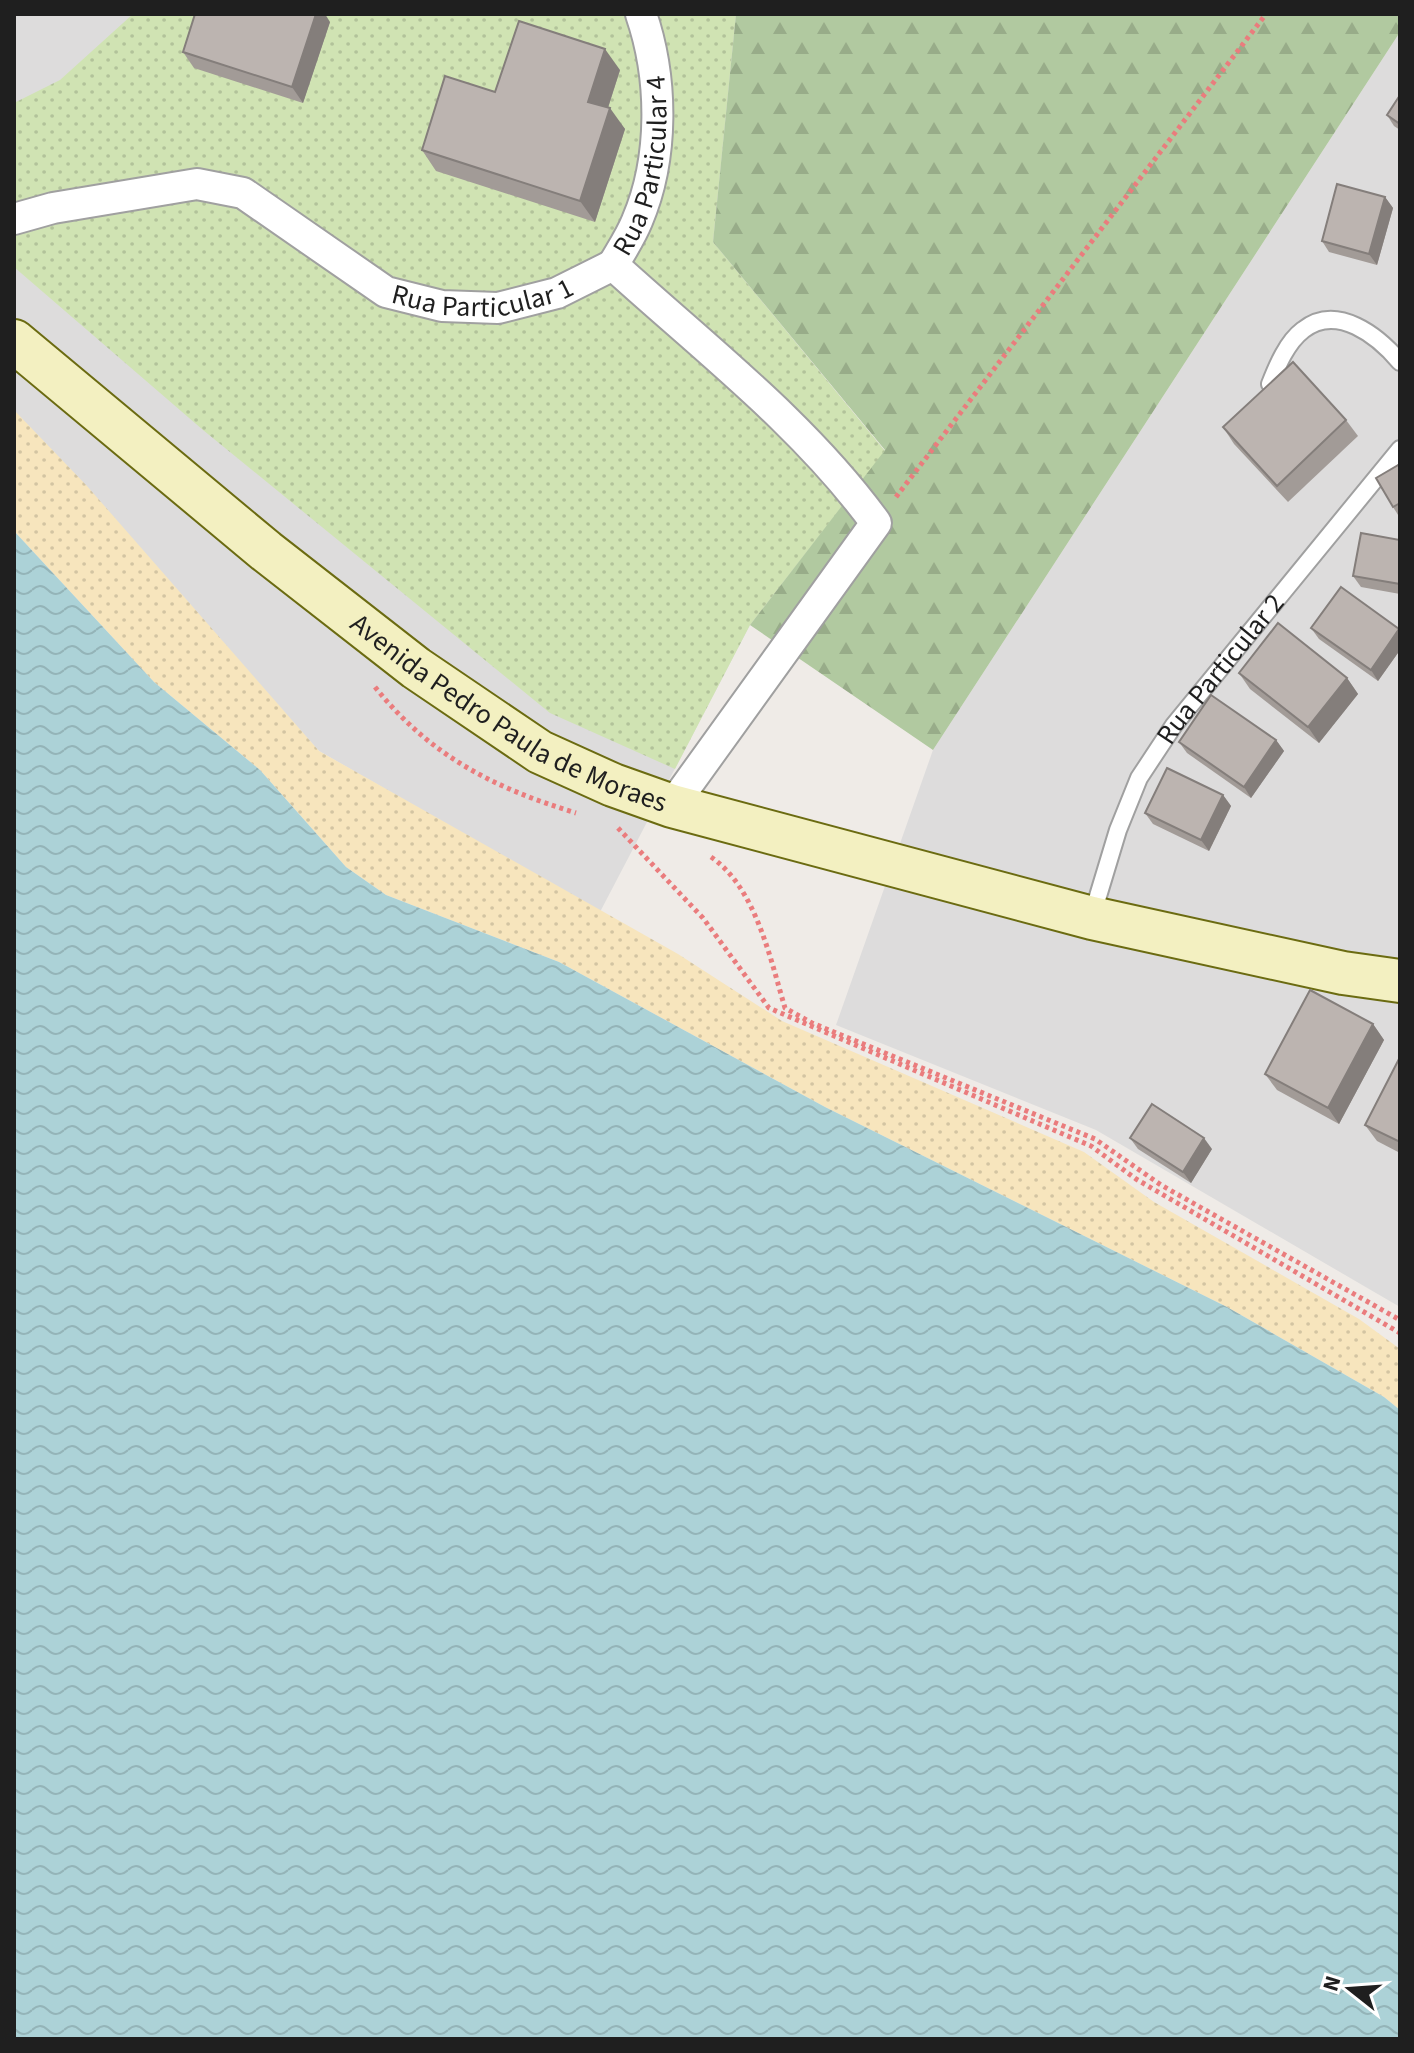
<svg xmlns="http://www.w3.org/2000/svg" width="1414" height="2053" font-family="'Source Sans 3',sans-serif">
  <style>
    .residential { fill: #dddcdc }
    .grass { fill: url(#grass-dots) }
    .forest { fill: url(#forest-firs) }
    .sand { fill: url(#sand-dots) }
    .water { fill: url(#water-waves) }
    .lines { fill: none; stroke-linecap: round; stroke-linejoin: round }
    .service-casing { stroke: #a0a0a0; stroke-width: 20 }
    .minor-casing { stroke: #a0a0a0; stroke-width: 34 }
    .secondary-casing { stroke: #6b6b11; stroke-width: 46 }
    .path { stroke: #ea7c7d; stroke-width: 5; stroke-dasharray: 4 4; stroke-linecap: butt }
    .service { stroke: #fff; stroke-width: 16 }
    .minor { stroke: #fff; stroke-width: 30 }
    .secondary { stroke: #f3f0c1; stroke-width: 42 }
    .wall { fill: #a29b97 }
    .shaded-wall { fill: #847e7b }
    .building { fill: #bcb4b0; stroke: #847e7b; stroke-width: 2 }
    .labels { text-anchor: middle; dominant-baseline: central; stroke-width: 8; stroke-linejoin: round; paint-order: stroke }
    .street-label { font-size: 28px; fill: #1f1f1f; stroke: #fff }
  </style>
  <defs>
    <pattern id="grass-dots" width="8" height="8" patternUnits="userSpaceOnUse" patternTransform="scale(2)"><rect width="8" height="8" fill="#d0e3b3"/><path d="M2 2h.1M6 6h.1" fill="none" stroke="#b2c29a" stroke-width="1.8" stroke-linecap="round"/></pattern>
    <pattern id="forest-firs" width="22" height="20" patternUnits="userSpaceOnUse" patternTransform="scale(2)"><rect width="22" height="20" fill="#b1c9a0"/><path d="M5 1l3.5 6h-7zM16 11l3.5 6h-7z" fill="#98ac89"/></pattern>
    <pattern id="sand-dots" width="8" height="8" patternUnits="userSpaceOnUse" patternTransform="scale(2)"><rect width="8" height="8" fill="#f7e5bd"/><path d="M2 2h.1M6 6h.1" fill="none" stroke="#d3c4a2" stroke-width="1.8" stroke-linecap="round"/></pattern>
    <pattern id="water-waves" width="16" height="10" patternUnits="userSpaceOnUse" patternTransform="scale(2)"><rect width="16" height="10" fill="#acd2d7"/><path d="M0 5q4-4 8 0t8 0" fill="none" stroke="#94b4b8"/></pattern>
  </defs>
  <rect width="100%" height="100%" fill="#efebe7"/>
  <!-- residential -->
  <g class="residential">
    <path d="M14 14H736L713 242 885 451 750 625 600 912 319 751 14 413Z"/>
    <path d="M1400 32V1307L1096 1130 836 1025 933 750Z"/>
  </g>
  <!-- grass -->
  <path class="grass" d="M133 14H736L713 242 885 451 750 625 675 769 550 713 203 430 14 267V103L60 80Z"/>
  <!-- forest -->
  <path class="forest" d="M736 14H1400V32L933 750 750 625 885 450 713 242Z"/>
  <!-- sand -->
  <path class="sand" d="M14 410 87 486 319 751 678 954 782 1021 1084 1152 1154 1202 1359 1319 1400 1349V1410L1384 1397 1227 1307 825 1107 559 962 386 895 346 867 260 770 154 682 14 531Z"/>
  <!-- water -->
  <path class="water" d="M14 531 154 682 260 770 346 867 386 895 559 962 825 1107 1227 1307 1384 1397 1400 1410V2039H14Z"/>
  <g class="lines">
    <defs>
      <g id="service">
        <path d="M1270 384C1277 366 1287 342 1303 330 1337 303 1378 336 1400 362"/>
        <path id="s1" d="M1092 916 1118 830 1139 778 1174 725 1400 449"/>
      </g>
      <g id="minor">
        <path id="s2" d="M14 219 53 208 197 184 243 193 386 292 442 306 498 308 557 293 613 265"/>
        <path d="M613 265C703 347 804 424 876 523L672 806"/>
        <path id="s3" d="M613 265C621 251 631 236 637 221 664 158 663 78 641 14"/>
      </g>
      <g id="secondary">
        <path id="s4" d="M14 341 266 551 416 668 540 752 613 785 672 806 1092 918 1343 973 1400 981"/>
      </g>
    </defs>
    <!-- service casing -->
    <use href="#service" class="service-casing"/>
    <!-- minor casing -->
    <use href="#minor" class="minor-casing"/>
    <!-- secondary casing -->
    <use href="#secondary" class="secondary-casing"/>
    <!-- path -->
    <g class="path">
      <path d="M896 497 1266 14"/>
      <path d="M375 687C430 756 494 788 576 813"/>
      <path d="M618 828 703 918 769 1008 1091 1146 1136 1179 1400 1333"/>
      <path d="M711 857C756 888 770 958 785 1008L812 1023 1095 1139 1161 1185 1400 1320"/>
    </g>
    <!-- service -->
    <use href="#service" class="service"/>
    <!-- minor -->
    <use href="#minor" class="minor"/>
    <!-- secondary -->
    <use href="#secondary" class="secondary"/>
  </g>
  <!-- wall -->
  <g class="wall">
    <path d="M330 22 303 103 194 68 183 52Z"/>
    <path d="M620 70 608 108 625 129 595 222 436 171 422 150 495 92Z"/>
    <path d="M1400 95V130L1394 126 1387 115Z"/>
    <path d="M1385 197 1393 208 1377 265 1329 252 1322 241Z"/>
    <path d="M1346 420 1358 436 1288 502 1234 444 1223 427Z"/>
    <path d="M1400 464V518L1393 507Z"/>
    <path d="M1400 540V594L1361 587 1353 576Z"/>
    <path d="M1311 628 1400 650 1378 681 1319 639Z"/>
    <path d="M1239 673 1347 678 1358 694 1319 743 1250 689Z"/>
    <path d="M1276 740 1284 751 1251 798 1187 753 1179 742Z"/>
    <path d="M1223 795 1231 806 1209 851 1153 824 1145 813Z"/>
    <path d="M1373 1024 1384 1040 1339 1124 1277 1090 1265 1074Z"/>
    <path d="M1400 1057V1153L1377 1141 1365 1125Z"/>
    <path d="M1130 1138 1212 1149 1191 1183 1138 1149Z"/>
  </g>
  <!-- shaded-wall -->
  <g class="shaded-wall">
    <path d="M316 14H325L330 22 303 103 292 87Z"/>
    <path d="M605 49 620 70 603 123 588 102Z"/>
    <path d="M610 108 625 129 595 222 580 201Z"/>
    <path d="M1385 197 1393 208 1377 265 1369 254Z"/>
    <path d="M1399 629 1400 650 1378 681 1371 670Z"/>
    <path d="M1347 678 1358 694 1319 743 1308 727Z"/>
    <path d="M1276 740 1284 751 1251 798 1244 787Z"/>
    <path d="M1223 795 1231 806 1209 851 1201 840Z"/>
    <path d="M1373 1024 1384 1040 1339 1124 1328 1108Z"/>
    <path d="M1204 1138 1212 1149 1191 1183 1183 1172Z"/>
  </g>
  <!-- building -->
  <g class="building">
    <path d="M195 14H316L292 87 183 52Z"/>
    <path d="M519 21 605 49 588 102 610 108 580 201 422 150 445 76 495 92Z"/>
    <path d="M1400 95V124L1387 115Z"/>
    <path d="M1337 184 1385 197 1369 254 1322 241Z"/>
    <path d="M1293 362 1346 420 1277 486 1223 427Z"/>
    <path d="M1400 464V503L1393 507 1376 478Z"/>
    <path d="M1361 533 1400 540V584L1353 576Z"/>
    <path d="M1341 587 1399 629 1371 670 1311 628Z"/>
    <path d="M1278 623 1347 678 1308 727 1239 673Z"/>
    <path d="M1211 695 1276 740 1244 787 1179 742Z"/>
    <path d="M1167 768 1223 795 1201 840 1145 813Z"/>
    <path d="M1310 990 1373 1024 1328 1108 1265 1074Z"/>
    <path d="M1400 1057V1142L1365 1125Z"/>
    <path d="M1152 1104 1204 1138 1183 1172 1130 1138Z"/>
  </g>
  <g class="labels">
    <!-- street labels -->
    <g class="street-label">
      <text stroke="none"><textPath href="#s3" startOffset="106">Rua Particular 4</textPath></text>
      <text stroke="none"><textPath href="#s2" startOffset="506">Rua Particular 1</textPath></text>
      <text stroke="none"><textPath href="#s1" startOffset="282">Rua Particular 2</textPath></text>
      <text stroke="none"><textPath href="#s4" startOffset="622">Avenida Pedro Paula de Moraes</textPath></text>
    </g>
  </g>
  <!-- border -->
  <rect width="1414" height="2053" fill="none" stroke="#1f1f1f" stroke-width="32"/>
  <!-- north arrow -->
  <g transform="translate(1350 1989) rotate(287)" stroke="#ffffff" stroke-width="6" paint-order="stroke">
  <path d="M0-6L14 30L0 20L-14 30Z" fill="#1f1f1f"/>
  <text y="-12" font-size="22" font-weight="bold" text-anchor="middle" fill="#1f1f1f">N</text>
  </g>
</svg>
